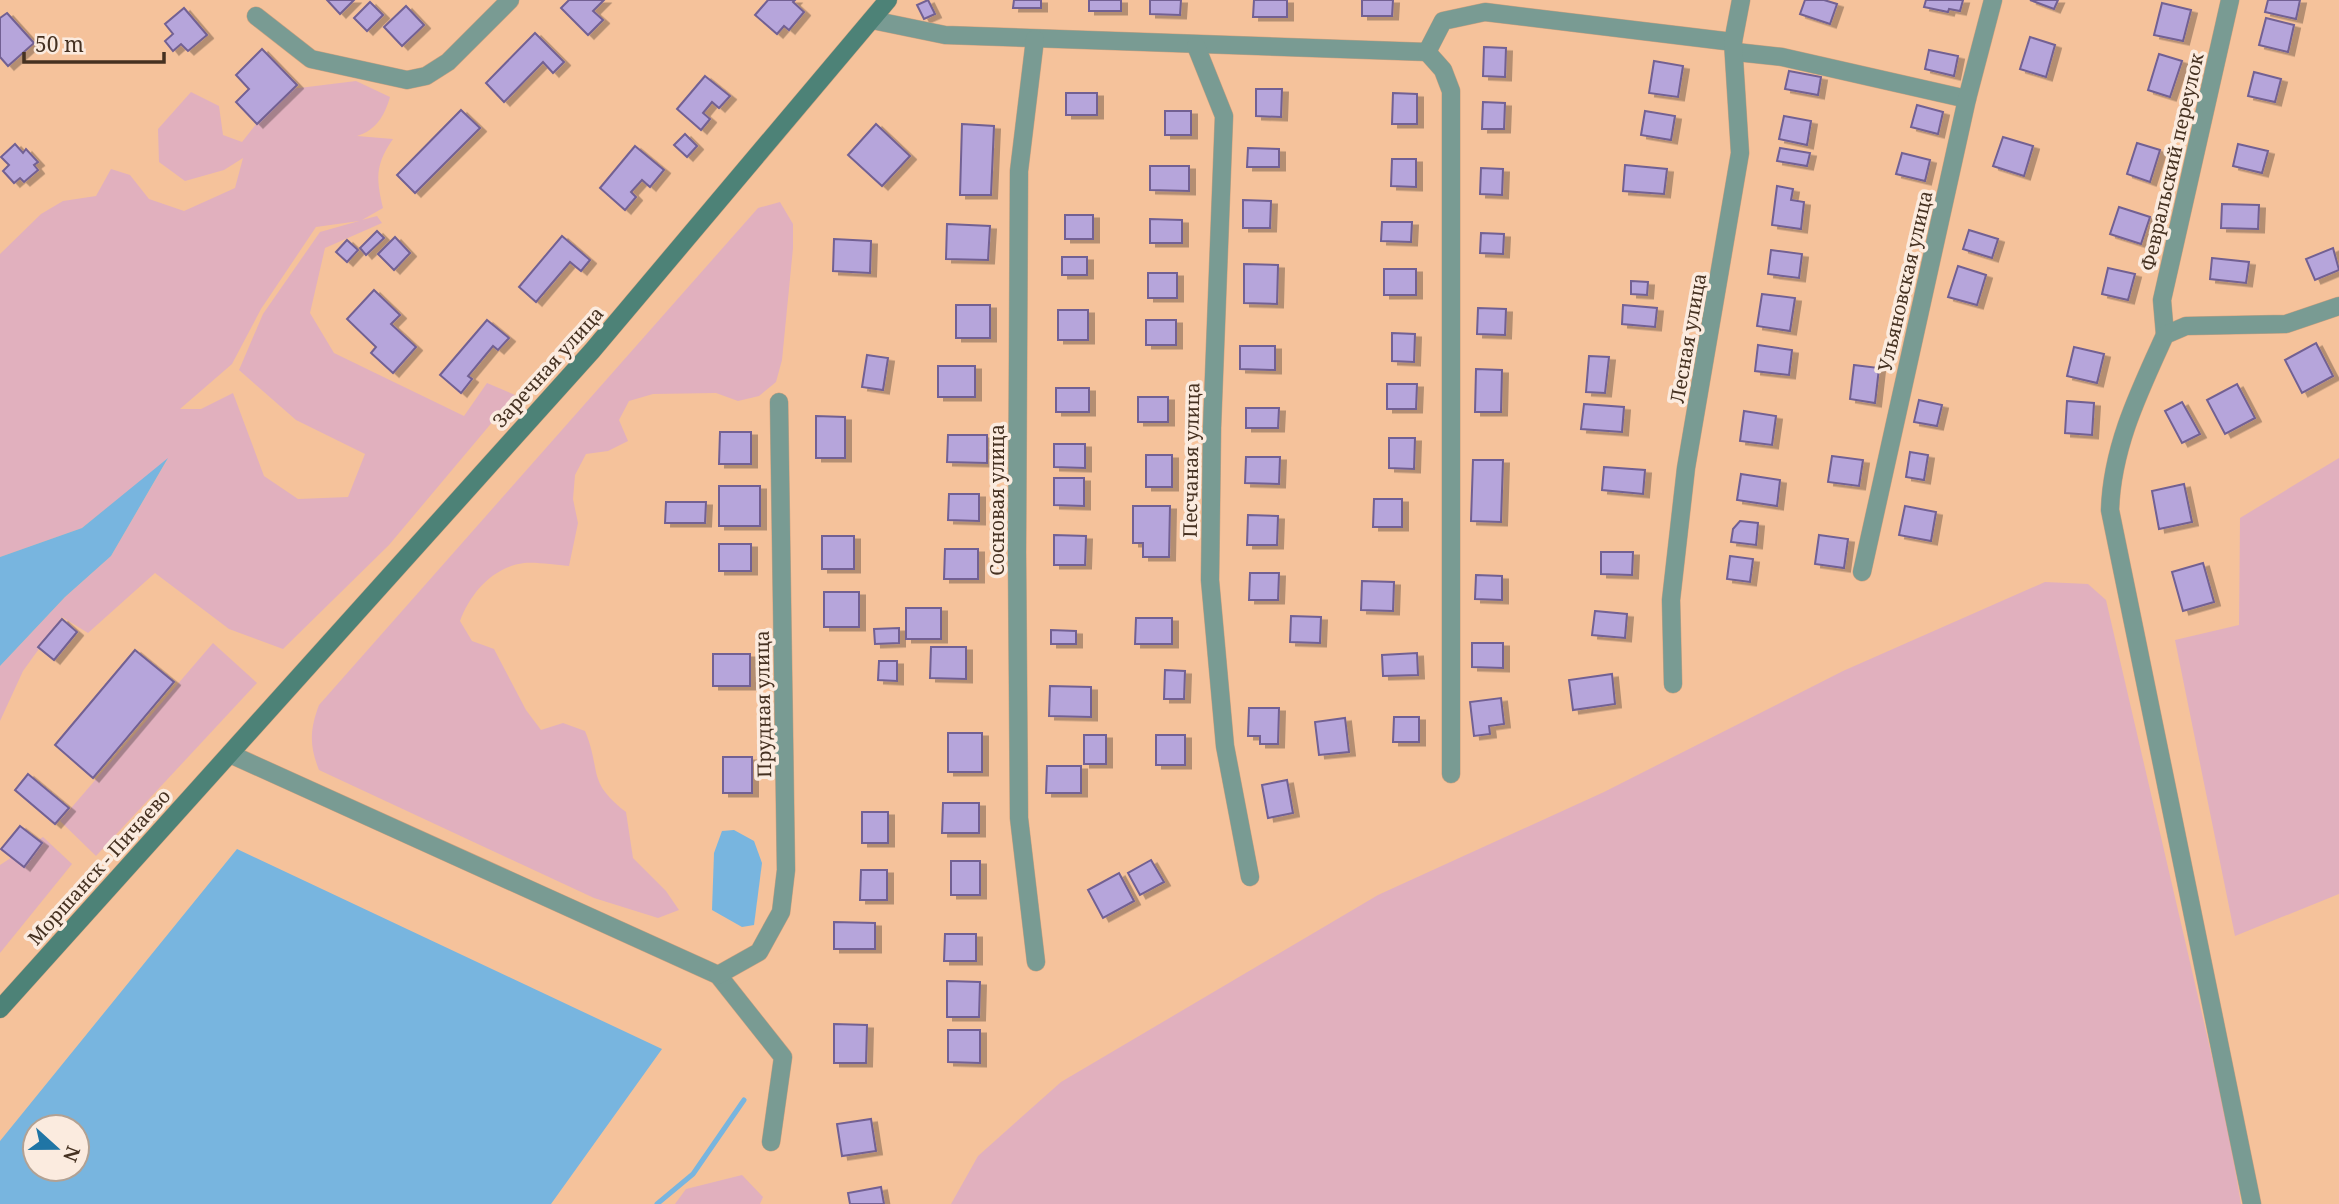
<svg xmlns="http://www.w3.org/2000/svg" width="2339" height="1204" font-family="'Noto Serif',serif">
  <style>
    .green { fill: #e1b0be; fill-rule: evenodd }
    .water { fill: #78b5df; fill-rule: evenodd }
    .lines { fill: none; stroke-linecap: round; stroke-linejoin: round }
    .stream { stroke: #78b5df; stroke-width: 5 }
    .building { fill: #b6a5db; stroke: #726193; stroke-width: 2; filter: url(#shadow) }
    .minor-casing { stroke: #cea280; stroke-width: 19 }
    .tertiary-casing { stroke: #cea280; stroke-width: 19 }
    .secondary-casing { stroke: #cea280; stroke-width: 19 }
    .minor { stroke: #799b93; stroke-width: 18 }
    .tertiary { stroke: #799b93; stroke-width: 18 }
    .secondary { stroke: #4d8277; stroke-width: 18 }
    .labels { text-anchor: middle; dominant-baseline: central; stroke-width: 7; stroke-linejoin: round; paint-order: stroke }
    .street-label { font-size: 19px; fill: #453121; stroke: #fbebdf }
  </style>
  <defs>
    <filter id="shadow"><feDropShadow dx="6" dy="3.5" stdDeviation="0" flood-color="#0004"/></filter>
  </defs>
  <rect width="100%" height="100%" fill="#f5c29b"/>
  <!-- green -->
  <g class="green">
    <path d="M356 81 390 97C384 117 376 130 357 136L393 139C375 165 376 178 383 208L362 220 377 216 382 223 325 248 310 313 334 353 464 416 487 383 515 395 389 545 283 649 229 629 155 573 88 633 62 617 23 671 0 721V666L65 597 111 556 167 460 82 528 0 557V254L41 214 63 201 96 196 111 169 130 175 149 199 184 211 235 188 243 158 224 170 185 181 159 162 158 129 191 92 219 106 223 135 242 142 283 90ZM359 221 320 232 263 314 239 370 296 420 365 454 348 497 298 499 264 476 233 393 201 409H180L232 364 261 309 316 227Z"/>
    <path d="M780 202 793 224V248L782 360 776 382 759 396 738 401 716 393 653 394 629 401 619 420 628 441 608 451 586 454 575 475 573 499 578 523 569 566C555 565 538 562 524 563 492 567 470 594 460 621L472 641 494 649 526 710 541 730 563 723 585 731C602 772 586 781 626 812L633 858 666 891 679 910 658 918 594 898 319 770C309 745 310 729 319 705L758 208Z"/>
    <path d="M2339 458V894L2235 936 2175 640 2239 625 2240 518Z"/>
    <path d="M2045 582 2088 584 2106 600 2228 1126 2241 1204H951L978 1156 1061 1082 1378 895 1604 792 1843 671Z"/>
    <path d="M213 643 257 683 96 856 60 821Z"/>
    <path d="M43 837 72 864 0 953V865Z"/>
    <path d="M742 1175 763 1197 760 1204H675L686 1189Z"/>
  </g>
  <!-- water -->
  <g class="water">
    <path d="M168 458 111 556 65 597 0 666V557L82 528Z"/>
    <path d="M734 830 754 841 762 863 754 925 742 927 712 910 714 853 722 831Z"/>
    <path d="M237 849 662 1049 551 1204H0V1141ZM35 1127H77V1169H35Z"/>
  </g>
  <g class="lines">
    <!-- stream -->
    <path class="stream" d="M657 1204 693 1174 744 1100"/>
  </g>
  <!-- building -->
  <g class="building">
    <path d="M327 0H354L340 14Z"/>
    <path d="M569 0H604L593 11 603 20 588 35 561 8Z"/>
    <path d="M768 0H795L793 2 804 12 789 30 784 26 777 34 755 15Z"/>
    <path d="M928 0 935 14 924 19 917 5Z"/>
    <path d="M1014 0H1041V8H1013Z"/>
    <rect x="1089" y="0" width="32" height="11"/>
    <path d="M1150 0H1181L1180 15 1150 14Z"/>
    <path d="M1254 0H1287V17H1253Z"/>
    <path d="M1362 0H1393L1392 16H1362Z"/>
    <path d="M1805 0H1824L1837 4 1830 24 1800 14Z"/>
    <path d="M1926 0H1963L1960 11 1949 9 1948 12 1924 7Z"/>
    <path d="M2030 0H2058L2054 9Z"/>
    <path d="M2268 0H2300L2296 19 2265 12Z"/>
    <path d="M370 2 383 15 367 31 354 18Z"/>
    <path d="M2162 3 2191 10 2183 41 2154 35Z"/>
    <path d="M406 6 424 25 402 46 384 27Z"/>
    <path d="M184 8 207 35 188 51 181 44 173 51 165 41 173 34 165 24Z"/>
    <path d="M7 13 34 43 8 66 0 57V18Z"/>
    <path d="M2266 18 2294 25 2288 52 2259 45Z"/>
    <path d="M535 33 564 62 553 73 543 62 504 102 486 83Z"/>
    <path d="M2030 37 2055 45 2046 77 2020 69Z"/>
    <path d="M1484 47 1506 48 1505 77 1483 76Z"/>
    <path d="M262 49 297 85 257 124 236 102 249 89 236 75Z"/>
    <path d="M1929 50 1958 56 1954 76 1925 69Z"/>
    <path d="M2159 54 2182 61 2170 97 2148 90Z"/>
    <path d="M1654 61 1683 66 1678 97 1649 93Z"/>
    <path d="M1789 71 1821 77 1818 95 1785 89Z"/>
    <path d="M2254 72 2281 79 2275 102 2248 96Z"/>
    <path d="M705 76 730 96 719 108 712 102 703 113 710 119 701 130 677 109Z"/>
    <path d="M1256 89H1282L1281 117 1256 116Z"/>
    <rect x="1066" y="93" width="31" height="22"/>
    <path d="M1393 93 1417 94V124H1392Z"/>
    <path d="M1483 102 1505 103 1504 129H1482Z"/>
    <path d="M1917 105 1943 112 1938 134 1911 127Z"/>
    <path d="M461 110 480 128 415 193 397 175Z"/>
    <rect x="1165" y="111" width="26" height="24"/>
    <path d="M1645 111 1675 116 1671 140 1641 135Z"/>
    <path d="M1784 116 1811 121 1807 145 1779 139Z"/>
    <path d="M876 124 910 156 882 186 848 155Z"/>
    <path d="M962 124 994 126 991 195H960Z"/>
    <path d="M685 134 697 146 687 157 674 145Z"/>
    <path d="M2003 137 2033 146 2024 176 1993 166Z"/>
    <path d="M2137 143 2160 150 2150 182 2127 174Z"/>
    <path d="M15 144 23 153 26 149 38 162 34 165 38 170 24 182 20 178 14 183 3 171 9 165 1 157Z"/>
    <path d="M2238 144 2268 151 2262 173 2233 166Z"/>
    <path d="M635 146 664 170 650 187 642 180 631 192 636 197 625 210 600 188Z"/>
    <path d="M1248 148 1279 149V167H1247Z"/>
    <path d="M1780 148 1810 153 1807 166 1777 161Z"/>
    <path d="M1902 153 1930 160 1925 181 1896 174Z"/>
    <path d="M1392 159H1416V187L1391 186Z"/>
    <path d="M1625 165 1667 169 1664 194 1623 191Z"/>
    <path d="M1150 166H1189V191L1150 190Z"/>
    <path d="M1481 168 1503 169 1502 195 1480 194Z"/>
    <path d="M1777 186 1793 189 1791 200 1804 202 1801 229 1772 225Z"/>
    <path d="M1243 200 1271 201 1270 228H1243Z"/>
    <path d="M2222 204 2259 205 2258 229 2221 228Z"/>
    <path d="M2119 207 2150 217 2141 244 2110 234Z"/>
    <rect x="1065" y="215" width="28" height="24"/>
    <path d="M1150 219 1182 220V243H1150Z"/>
    <path d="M1382 222H1412L1411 242 1381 241Z"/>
    <path d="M947 224 990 226 988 260 946 259Z"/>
    <path d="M1969 230 1998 239 1992 258 1963 249Z"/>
    <path d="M377 231 384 238 366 255 360 248Z"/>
    <path d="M1481 233 1504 234 1503 254 1480 253Z"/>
    <path d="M562 236 590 260 581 271 570 262 536 302 519 287Z"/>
    <path d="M395 237 410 253 394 270 378 254Z"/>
    <path d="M834 239 871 241 870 273 833 271Z"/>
    <path d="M347 240 358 250 347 262 336 252Z"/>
    <path d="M2333 248 2339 270 2315 280 2306 259Z"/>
    <path d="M1771 250 1802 254 1799 278 1768 274Z"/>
    <rect x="1062" y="257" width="25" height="18"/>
    <path d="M2212 258 2249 262 2246 283 2210 279Z"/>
    <path d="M1244 264 1278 265 1277 304 1244 303Z"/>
    <path d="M1958 266 1986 275 1977 305 1948 297Z"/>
    <path d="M2108 268 2135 274 2128 300 2102 294Z"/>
    <rect x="1384" y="269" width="32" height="26"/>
    <rect x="1148" y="273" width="29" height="25"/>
    <path d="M1631 281 1648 282 1647 295 1631 294Z"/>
    <path d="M374 290 400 315 391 324 416 347 393 373 371 353 376 347 347 319Z"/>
    <path d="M1762 294 1795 298 1790 331 1757 326Z"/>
    <rect x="956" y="305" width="34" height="33"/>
    <path d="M1623 305 1657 308 1655 327 1622 324Z"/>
    <path d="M1478 308 1506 309 1505 335 1477 334Z"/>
    <rect x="1058" y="310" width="30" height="30"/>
    <path d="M487 320 509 338 498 350 493 346 468 376 472 379 461 393 440 375Z"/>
    <rect x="1146" y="320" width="30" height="25"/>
    <path d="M1392 333 1415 334 1414 362 1392 361Z"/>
    <path d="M2316 343 2333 376 2302 393 2285 360Z"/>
    <path d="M1758 345 1792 350 1789 375 1755 371Z"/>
    <path d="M1240 346H1275V370L1240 369Z"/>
    <path d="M2074 347 2104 354 2097 383 2067 376Z"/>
    <path d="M867 355 888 358 883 390 862 387Z"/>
    <path d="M1589 356 1609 357 1605 393 1586 392Z"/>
    <path d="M1854 365 1879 368 1875 403 1850 399Z"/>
    <rect x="938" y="366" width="37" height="31"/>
    <path d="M1476 369 1502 370 1501 412H1475Z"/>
    <path d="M1387 384H1417L1416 409H1387Z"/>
    <path d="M2237 384 2255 418 2225 434 2207 400Z"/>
    <rect x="1056" y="388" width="33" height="24"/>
    <rect x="1138" y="397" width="30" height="25"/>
    <path d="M1919 400 1942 405 1937 426 1914 422Z"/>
    <path d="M2067 401 2094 403 2092 435 2065 433Z"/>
    <path d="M2182 402 2200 434 2182 443 2165 411Z"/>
    <path d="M1584 404 1624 407 1622 432 1581 429Z"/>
    <path d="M1246 408H1279L1278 428H1246Z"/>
    <path d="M1744 411 1776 416 1772 445 1740 441Z"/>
    <path d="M816 416 845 417V458H816Z"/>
    <path d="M720 432H751V464H719Z"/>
    <path d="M948 435H987V463L947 462Z"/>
    <path d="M1389 438H1415L1414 469 1389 468Z"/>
    <path d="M1054 444H1085V468L1054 467Z"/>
    <path d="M1910 452 1928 455 1924 480 1906 477Z"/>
    <rect x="1146" y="455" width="26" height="32"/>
    <path d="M1832 456 1863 460 1859 486 1828 482Z"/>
    <path d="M1246 457H1280L1279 484 1245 483Z"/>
    <path d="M1473 460H1503L1501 522 1471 521Z"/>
    <path d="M1604 467 1645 470 1643 494 1602 490Z"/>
    <path d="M1741 474 1780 480 1777 506 1737 500Z"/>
    <path d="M1054 478H1084V506L1054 505Z"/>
    <path d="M2184 484 2192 522 2159 529 2152 491Z"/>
    <rect x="719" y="486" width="41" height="40"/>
    <path d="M949 494H979V521L948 520Z"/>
    <path d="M1374 499H1402V527H1373Z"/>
    <path d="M666 502H706L705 523H665Z"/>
    <path d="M1133 506H1170L1169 557H1143V543H1133Z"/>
    <path d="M1905 506 1936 512 1931 541 1899 535Z"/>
    <path d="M1248 515 1278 516 1277 545H1247Z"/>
    <path d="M1740 521 1758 523 1756 545 1731 542 1733 529Z"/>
    <path d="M1054 535 1086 536 1085 565H1054Z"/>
    <path d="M1819 535 1848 539 1844 568 1815 564Z"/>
    <rect x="822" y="536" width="32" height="33"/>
    <rect x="719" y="544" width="32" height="27"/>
    <path d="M945 549H978V579H944Z"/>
    <path d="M1601 552H1633L1632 575 1601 574Z"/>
    <path d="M1730 556 1753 559 1750 582 1727 579Z"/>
    <path d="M2203 563 2214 602 2183 611 2172 572Z"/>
    <path d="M1250 573H1279L1278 600H1249Z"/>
    <path d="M1476 575 1502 576V600L1475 599Z"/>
    <path d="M1362 581 1394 582 1393 611 1361 610Z"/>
    <rect x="824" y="592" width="35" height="35"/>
    <rect x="906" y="608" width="35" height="31"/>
    <path d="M1595 611 1627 614 1625 638 1592 635Z"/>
    <path d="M1291 616 1321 617 1320 643 1290 642Z"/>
    <path d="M1136 618H1172V644H1135Z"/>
    <path d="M62 619 77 632 54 660 38 647Z"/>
    <path d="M899 628V643L875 644 874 629Z"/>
    <path d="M1051 630 1076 631V644H1051Z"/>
    <path d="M1472 643H1503V668L1472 667Z"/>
    <path d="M931 647H966V679L930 678Z"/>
    <path d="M135 650 174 682 93 778 55 745Z"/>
    <path d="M1417 653 1418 675 1383 676 1382 655Z"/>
    <rect x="713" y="654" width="37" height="32"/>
    <path d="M879 661H897V681L878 680Z"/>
    <path d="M1165 670 1185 671 1184 699H1164Z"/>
    <path d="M1612 674 1615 704 1573 710 1569 680Z"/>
    <path d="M1050 686 1091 687V717L1049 716Z"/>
    <path d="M1501 698 1504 724 1489 726 1490 734 1474 736 1470 702Z"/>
    <path d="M1249 708H1279L1278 744H1260V736H1248Z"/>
    <path d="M1394 717H1419V742H1393Z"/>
    <path d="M1345 718 1349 752 1319 755 1315 722Z"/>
    <rect x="948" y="733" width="34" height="39"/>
    <rect x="1084" y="735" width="22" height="29"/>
    <rect x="1156" y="735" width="29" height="30"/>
    <rect x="723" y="757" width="29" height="36"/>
    <path d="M1047 766H1081V793H1046Z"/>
    <path d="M28 774 69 808 55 824 15 790Z"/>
    <path d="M1287 780 1293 813 1268 818 1262 785Z"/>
    <path d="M943 803H979V833H942Z"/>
    <rect x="862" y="812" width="26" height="31"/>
    <path d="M20 826 42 843 24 867 1 849Z"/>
    <path d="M1151 860 1164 882 1140 895 1128 873Z"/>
    <rect x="951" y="861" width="29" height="34"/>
    <path d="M861 870H887V900H860Z"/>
    <path d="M1119 873 1134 901 1103 918 1088 890Z"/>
    <path d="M834 922 875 923V949H834Z"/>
    <path d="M945 934H976V961H944Z"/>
    <path d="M947 981 980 982 979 1017H947Z"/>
    <path d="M834 1024 867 1025 866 1063H834Z"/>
    <path d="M948 1030H980V1063L948 1062Z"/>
    <path d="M871 1119 876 1151 842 1156 837 1124Z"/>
    <path d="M881 1187 884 1204H850L848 1193Z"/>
  </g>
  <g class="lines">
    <defs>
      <g id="minor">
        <path d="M256 16 311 59 407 80 426 76 448 62 510 0"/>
        <path d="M872 20 945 35 1427 52 1443 21 1485 12 1733 42"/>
        <path d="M1035 39 1019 171 1017 552 1019 818 1036 962"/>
        <path d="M1196 46 1224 116 1212 428 1210 580 1225 746 1250 877"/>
        <path d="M1427 52 1443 70 1451 91V774"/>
        <path d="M1736 52 1782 57 1967 99"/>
        <path d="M2165 335 2162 300 2230 0"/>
        <path d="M1862 572 1967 99 1993 0"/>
        <path d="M1673 684 1671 600 1686 468 1740 153 1733 42 1741 0"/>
        <path d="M230 754 718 975 783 1057 771 1142"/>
        <path d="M718 975 759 952 781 912 786 870 779 402"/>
      </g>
      <path id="tertiary" d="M2252 1204 2110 510C2112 447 2139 392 2165 335L2186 326 2286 324 2339 306"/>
      <path id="secondary" d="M0 1009 592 351 888 0"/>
    </defs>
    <!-- minor casing -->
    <use href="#minor" class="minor-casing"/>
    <!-- tertiary casing -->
    <use href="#tertiary" class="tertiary-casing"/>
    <!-- secondary casing -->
    <use href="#secondary" class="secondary-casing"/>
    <!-- minor -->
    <use href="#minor" class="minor"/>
    <!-- tertiary -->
    <use href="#tertiary" class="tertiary"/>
    <!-- secondary -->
    <use href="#secondary" class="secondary"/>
  </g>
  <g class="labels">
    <!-- street labels -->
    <g class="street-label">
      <text transform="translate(2172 162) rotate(-77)">Февральский переулок</text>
      <text transform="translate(1905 281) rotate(-77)">Ульяновская улица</text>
      <text transform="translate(1688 338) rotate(-80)">Лесная улица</text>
      <text transform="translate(548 367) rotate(-48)">Заречная улица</text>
      <text transform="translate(1191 460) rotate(-89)">Песчаная улица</text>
      <text transform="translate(997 500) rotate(-90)">Сосновая улица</text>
      <text transform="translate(763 704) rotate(-91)">Прудная улица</text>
      <text transform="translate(99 867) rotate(-48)">Моршанск - Пичаево</text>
    </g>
  </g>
  <!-- north arrow -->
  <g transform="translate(56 1148) rotate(111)"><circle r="33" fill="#fbebdf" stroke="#b2a193" stroke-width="2"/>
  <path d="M0-5L12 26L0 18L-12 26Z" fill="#2075a5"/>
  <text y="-10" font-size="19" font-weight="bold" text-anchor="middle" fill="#453121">N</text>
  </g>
  <!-- scale -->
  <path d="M24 52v10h140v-10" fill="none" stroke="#453121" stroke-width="3.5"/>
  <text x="35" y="52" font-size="21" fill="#453121" stroke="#fbebdf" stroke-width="5" paint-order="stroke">50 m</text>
</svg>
